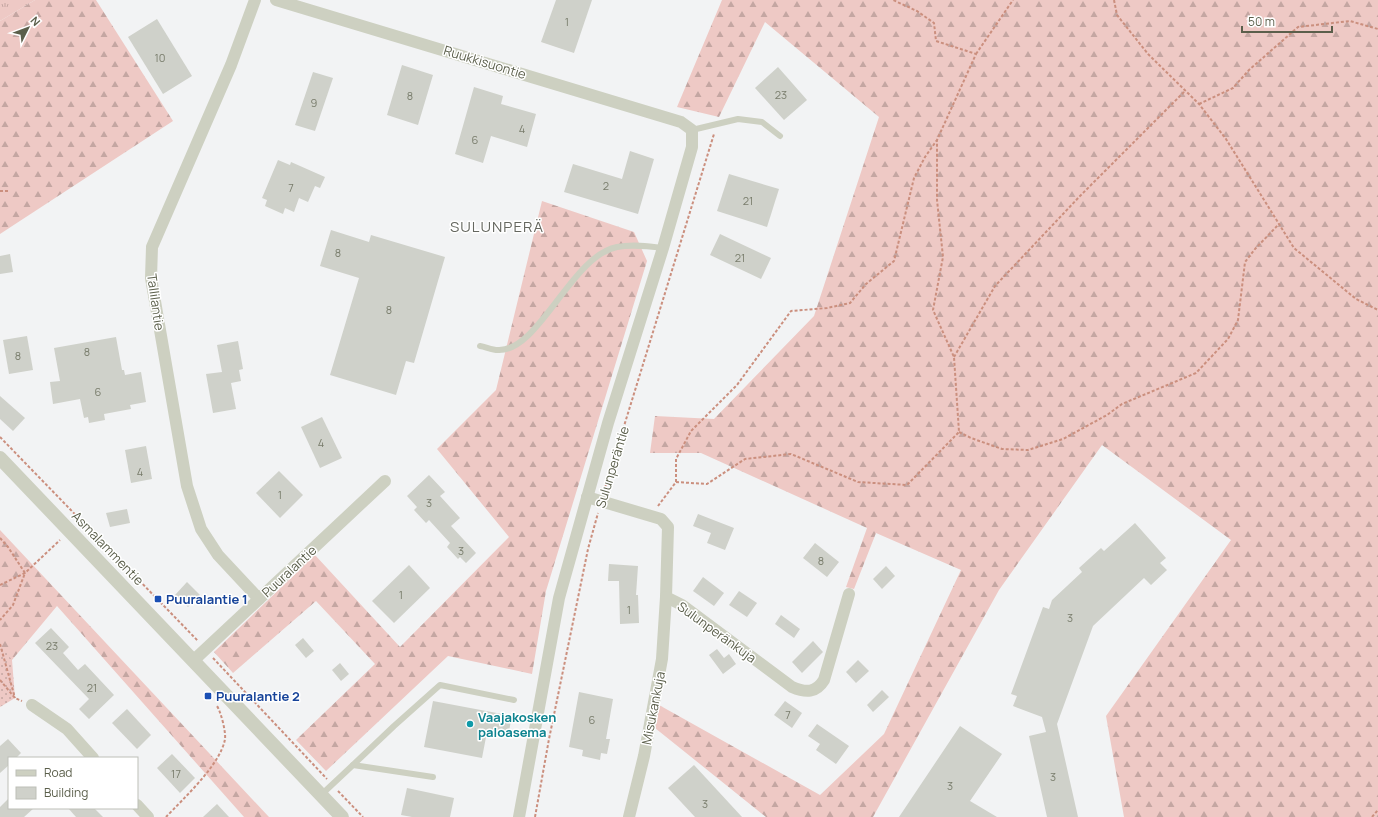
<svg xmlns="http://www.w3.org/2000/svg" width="1378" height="817" font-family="Manrope,sans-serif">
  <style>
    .grass { fill: url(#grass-tufts) }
    .forest { fill: url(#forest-firs) }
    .park { fill: url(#park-dots) }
    .building { fill: #cfd1ca }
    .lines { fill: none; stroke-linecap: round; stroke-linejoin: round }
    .path { stroke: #cb8f7e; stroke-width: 2; stroke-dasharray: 3 2; stroke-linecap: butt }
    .service { stroke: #cdd0c1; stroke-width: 6 }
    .minor { stroke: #cdd0c1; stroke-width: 12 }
    .tertiary { stroke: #cdd0c1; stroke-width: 14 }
    .transit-dot { fill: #1a4fb4; stroke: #fff; stroke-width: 1.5 }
    .culture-dot { fill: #0f9aa8; stroke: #fff; stroke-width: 1.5 }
    .labels { text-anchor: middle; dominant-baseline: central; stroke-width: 3; stroke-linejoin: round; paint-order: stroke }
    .number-label { font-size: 11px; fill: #787c6b }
    .street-label { font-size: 13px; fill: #5b5f4b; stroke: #fff }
    .transit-label { font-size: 13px; font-weight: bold; fill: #164399; stroke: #fff; text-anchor: start }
    .culture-label { font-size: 13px; font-weight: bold; fill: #0d838f; stroke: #fff; text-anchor: start }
    .quarter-label { font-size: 15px; letter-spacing: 1px; fill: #65675f; stroke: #fff }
  </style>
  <defs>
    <pattern id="grass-tufts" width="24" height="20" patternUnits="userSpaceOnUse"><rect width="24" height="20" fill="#eec9c5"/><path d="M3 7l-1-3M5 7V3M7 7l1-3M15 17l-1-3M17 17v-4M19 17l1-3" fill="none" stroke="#c4a6a2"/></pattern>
    <pattern id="forest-firs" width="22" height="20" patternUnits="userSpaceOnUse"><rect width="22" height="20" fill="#eec9c5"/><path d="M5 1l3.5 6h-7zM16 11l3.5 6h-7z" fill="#c4a6a2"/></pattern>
    <pattern id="park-dots" width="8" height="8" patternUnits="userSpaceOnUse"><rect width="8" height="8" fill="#eec9c5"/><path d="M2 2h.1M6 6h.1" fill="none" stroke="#c4a6a2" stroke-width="1.8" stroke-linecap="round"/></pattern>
  </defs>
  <rect width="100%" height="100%" fill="#f2f3f4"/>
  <!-- grass -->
  <path class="grass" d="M0 0H35L0 21Z"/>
  <!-- forest -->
  <g class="forest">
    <path d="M35 0H96L173 121 0 234V21Z"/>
    <path d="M722 0H1378V817H1124L1106 716 1231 540 1102 445 999 590 873 817H766L655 728 659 705 820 795 884 734 961 570 876 533 854 589 846 587 867 528 701 453H650L655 416 714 419 814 316 879 117 765 22 719 117 677 107Z"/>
    <path d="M542 201 634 232 647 261 546 591 532 674 448 656 326 771 296 740 375 664 316 601 233 673 214 652 315 555 400 647 509 537 437 449 496 390Z"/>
    <path d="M0 530 269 817H244L57 606 12 660 0 679Z"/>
  </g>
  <!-- park -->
  <path class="park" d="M0 644 12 660 15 698 0 707Z"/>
  <!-- building -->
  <g class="building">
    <path d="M556 0H592L574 53 541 42Z"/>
    <path d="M157 19 192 76 163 94 128 37Z"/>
    <path d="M402 65 433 75 418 125 387 115Z"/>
    <path d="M778 67 807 100 784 120 755 88Z"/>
    <path d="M313 72 333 78 315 131 295 125Z"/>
    <path d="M474 87 503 96 501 104 536 114 527 147 491 136 483 163 455 154Z"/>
    <path d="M630 151 654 159 638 214 564 192 573 164 622 179Z"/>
    <path d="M278 160 290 165 291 162 325 177 320 188 315 186 308 202 299 198 294 212 285 208 283 214 265 206 267 200 262 198Z"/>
    <path d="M729 174 779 189 767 227 717 211Z"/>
    <path d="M331 230 369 242 371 235 445 257 414 363 406 361 396 395 330 375 359 278 320 266Z"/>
    <path d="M720 234 771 258 761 279 710 255Z"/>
    <path d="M10 254 13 272 0 274V256Z"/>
    <path d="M27 336 33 370 9 374 3 340Z"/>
    <path d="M116 337 122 370H124L125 375 141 372 146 402 130 405 131 409 104 414 105 420 89 423 88 417 84 418 80 399 53 404 50 382 60 381 54 348Z"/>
    <path d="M238 341 243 369 239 370 241 381 231 383 236 409 213 413 206 374 222 372 217 345Z"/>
    <path d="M0 396 25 418 13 431 0 419Z"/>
    <path d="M322 417 342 458 320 468 301 427Z"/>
    <path d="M146 446 152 479 131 483 125 450Z"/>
    <path d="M279 471 303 495 280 518 256 493Z"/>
    <path d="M429 475 445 492 440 496 460 518 451 526 476 553 466 563 460 557 458 559 447 547 450 543 429 520 426 523 414 510 417 507 407 496Z"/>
    <path d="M127 509 130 523 110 527 106 513Z"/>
    <path d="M698 514 734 528 725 550 707 543 711 533 693 526Z"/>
    <path d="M1135 523 1166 558 1160 563 1167 570 1151 585 1144 578 1093 626 1057 724 1078 817H1047L1029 736 1046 732 1042 717 1013 706 1017 696 1011 694 1043 607 1049 609 1052 600 1082 572 1079 568 1101 548 1104 551Z"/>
    <path d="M815 543 839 562 827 577 803 558Z"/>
    <path d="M609 564 638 566 636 595H638L639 623 620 624 619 581H608Z"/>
    <path d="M409 565 430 588 394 623 372 601Z"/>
    <path d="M886 566 895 576 882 589 873 579Z"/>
    <path d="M703 577 724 593 714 606 693 591Z"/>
    <path d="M187 582 200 595 188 607 175 595Z"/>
    <path d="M739 591 757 603 747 617 729 605Z"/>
    <path d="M781 615 800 629 794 638 775 624Z"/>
    <path d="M51 628 69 647 63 653 78 670 85 664 114 695 89 719 79 709 89 699 35 643Z"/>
    <path d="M303 638 314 651 306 658 295 645Z"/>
    <path d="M813 641 823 652 802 673 792 662Z"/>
    <path d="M717 649 724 658 729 654 736 664 723 674 709 655Z"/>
    <path d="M858 660 869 671 856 683 846 672Z"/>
    <path d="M340 663 349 674 341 681 332 670Z"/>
    <path d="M882 690 889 697 873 712 867 705Z"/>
    <path d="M579 692 613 699 606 739H610L607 754 601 753 600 760 582 756 583 750 569 747Z"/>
    <path d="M433 701 512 716 508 736 487 732 482 758 424 747Z"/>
    <path d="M785 701 802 713 792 728 774 715Z"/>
    <path d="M127 709 151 735 137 749 112 723Z"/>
    <path d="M817 724 849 746 836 764 816 750 820 744 808 736Z"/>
    <path d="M960 726 1002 754 970 801 997 817H899Z"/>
    <path d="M8 739 21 753 16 758H9V765L0 773V746Z"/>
    <path d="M172 754 195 778 180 793 157 768Z"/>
    <path d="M694 765 742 817H695L668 788Z"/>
    <path d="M407 788 454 798 450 817H412L401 815Z"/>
    <path d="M9 798V808H34L24 817H0V807Z"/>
    <path d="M217 804 229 817H203Z"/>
    <path d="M68 808H94L103 817H76Z"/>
  </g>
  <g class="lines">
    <!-- path -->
    <g class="path">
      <path d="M1114 0 1117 15 1148 54 1199 104 1226 139 1294 248 1356 299 1378 310"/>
      <path d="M976 54 1013 0"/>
      <path d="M1199 104 1233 88 1249 70 1298 27 1350 21 1378 29"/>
      <path d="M0 191H8"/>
      <path d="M954 357 995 286 1080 196 1185 91"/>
      <path d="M959 432 971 438 1002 449 1028 450 1063 439 1107 415 1122 404 1196 373 1228 339 1238 320 1245 262 1255 249 1279 224"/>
      <path d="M0 437 198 641"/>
      <path d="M676 482V459L691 431 737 385 791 311 827 308 850 303 866 284 894 261 914 178 925 157 937 140"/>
      <path d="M604 491 714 134"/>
      <path d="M658 506 676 482 707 484 745 459 791 454 858 482 907 485 959 432 954 357 933 310 943 257 937 200V140L976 54 936 41 934 23 917 11 893 0"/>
      <path d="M0 538 8 547 25 573 13 605 0 620"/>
      <path d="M0 585 25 573 60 540"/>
      <path d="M0 644 15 698"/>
      <path d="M213 658 327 779"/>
      <path d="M0 680 15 698 22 701"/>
      <path d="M338 791 363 817"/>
      <path d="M166 817C183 799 221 764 225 739 226 732 221 712 217 706"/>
      <path d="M535 817 549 739 588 549 598 513"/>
      <path d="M1372 817 1378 810"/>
    </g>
    <!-- service -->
    <g class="service">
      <path d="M692 130 738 119 762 122 780 136"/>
      <path d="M480 346C486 347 492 350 498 350 539 352 571 256 617 247 632 244 648 246 663 248"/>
      <path d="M353 765 394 726 440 685 514 700"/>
      <path d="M321 795 353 765 433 777"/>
    </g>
    <!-- minor -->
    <g class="minor">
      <path d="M255 0 231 65 152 247 151 278 187 486 201 529 218 555 259 599"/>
      <path d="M276 0 681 122 692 130V147L663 248 608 423 559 598 519 817"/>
      <path d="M587 497 661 519 668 527 666 597 682 605 792 687C806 693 816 693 824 680L849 594"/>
      <path d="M194 660 385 481"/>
      <path d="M32 705 67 729 93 758"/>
      <path d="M137 805 148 817"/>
      <path d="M629 817 644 756 662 659 666 597"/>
    </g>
    <!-- tertiary -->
    <path class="tertiary" d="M0 458 342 817"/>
  </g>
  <!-- markers -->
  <g class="transit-dot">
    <rect x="154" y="595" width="8" height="8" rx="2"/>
    <rect x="204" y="692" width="8" height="8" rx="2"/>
  </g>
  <circle class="culture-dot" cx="470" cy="724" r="4"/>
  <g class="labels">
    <!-- number labels -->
    <g class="number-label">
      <text x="567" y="21">1</text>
      <text x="160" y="57">10</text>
      <text x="781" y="94">23</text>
      <text x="410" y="95">8</text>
      <text x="314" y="102">9</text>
      <text x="522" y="128">4</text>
      <text x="475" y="139">6</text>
      <text x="606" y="185">2</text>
      <text x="291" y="187">7</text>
      <text x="748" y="200">21</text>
      <text x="338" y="252">8</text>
      <text x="740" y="257">21</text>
      <text x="389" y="309">8</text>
      <text x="87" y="351">8</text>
      <text x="18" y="355">8</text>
      <text x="98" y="391">6</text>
      <text x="321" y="442">4</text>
      <text x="140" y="471">4</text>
      <text x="280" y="494">1</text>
      <text x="429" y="502">3</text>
      <text x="461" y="550">3</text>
      <text x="821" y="560">8</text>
      <text x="401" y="594">1</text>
      <text x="629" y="609">1</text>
      <text x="1070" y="617">3</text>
      <text x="52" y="645">23</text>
      <text x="92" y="687">21</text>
      <text x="788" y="714">7</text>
      <text x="592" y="719">6</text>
      <text x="176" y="773">17</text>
      <text x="1053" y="776">3</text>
      <text x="950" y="785">3</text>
      <text x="705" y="803">3</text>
    </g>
    <!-- street labels -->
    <g class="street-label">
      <text transform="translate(485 62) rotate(17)">Ruukkisuontie</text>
      <text transform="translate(156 302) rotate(82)">Tallilantie</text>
      <text transform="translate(612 467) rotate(-73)">Sulunperäntie</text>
      <text transform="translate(108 548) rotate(46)">Asmalammentie</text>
      <text transform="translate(289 571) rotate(-43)">Puuralantie</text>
      <text transform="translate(717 632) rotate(36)">Sulunperänkuja</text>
      <text transform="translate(653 708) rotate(-79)">Misukankuja</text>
    </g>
    <!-- transit labels -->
    <g class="transit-label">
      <text x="166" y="599">Puuralantie 1</text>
      <text x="216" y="696">Puuralantie 2</text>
    </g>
    <!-- culture labels -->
    <g class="culture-label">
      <text x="478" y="717">Vaajakosken<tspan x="478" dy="15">paloasema</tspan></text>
    </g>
    <!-- quarter labels -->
    <g class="quarter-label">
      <text x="497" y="226">SULUNPERÄ</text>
    </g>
  </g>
  <!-- legend -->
  <rect x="8" y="757" width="130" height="52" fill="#ffffff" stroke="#bdbfb7"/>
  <rect x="16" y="770" width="20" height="6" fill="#cdd0c1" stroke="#bdbfb7"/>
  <text x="44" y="777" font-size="12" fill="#5b5f4b">Road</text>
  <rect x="16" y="787" width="20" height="12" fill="#cfd1ca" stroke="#bdbfb7"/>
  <text x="44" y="797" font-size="12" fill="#5b5f4b">Building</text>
  <!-- north arrow -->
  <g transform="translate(28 28) rotate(48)" stroke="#ffffff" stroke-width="3" paint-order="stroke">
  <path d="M0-3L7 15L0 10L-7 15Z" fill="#5b5f4b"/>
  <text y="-6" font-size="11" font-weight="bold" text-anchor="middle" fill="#5b5f4b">N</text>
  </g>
  <!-- scale -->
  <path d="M1242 26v6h90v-6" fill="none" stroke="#5b5f4b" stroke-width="2"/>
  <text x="1248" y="26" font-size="12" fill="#5b5f4b" stroke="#ffffff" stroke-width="3" paint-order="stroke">50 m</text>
</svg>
